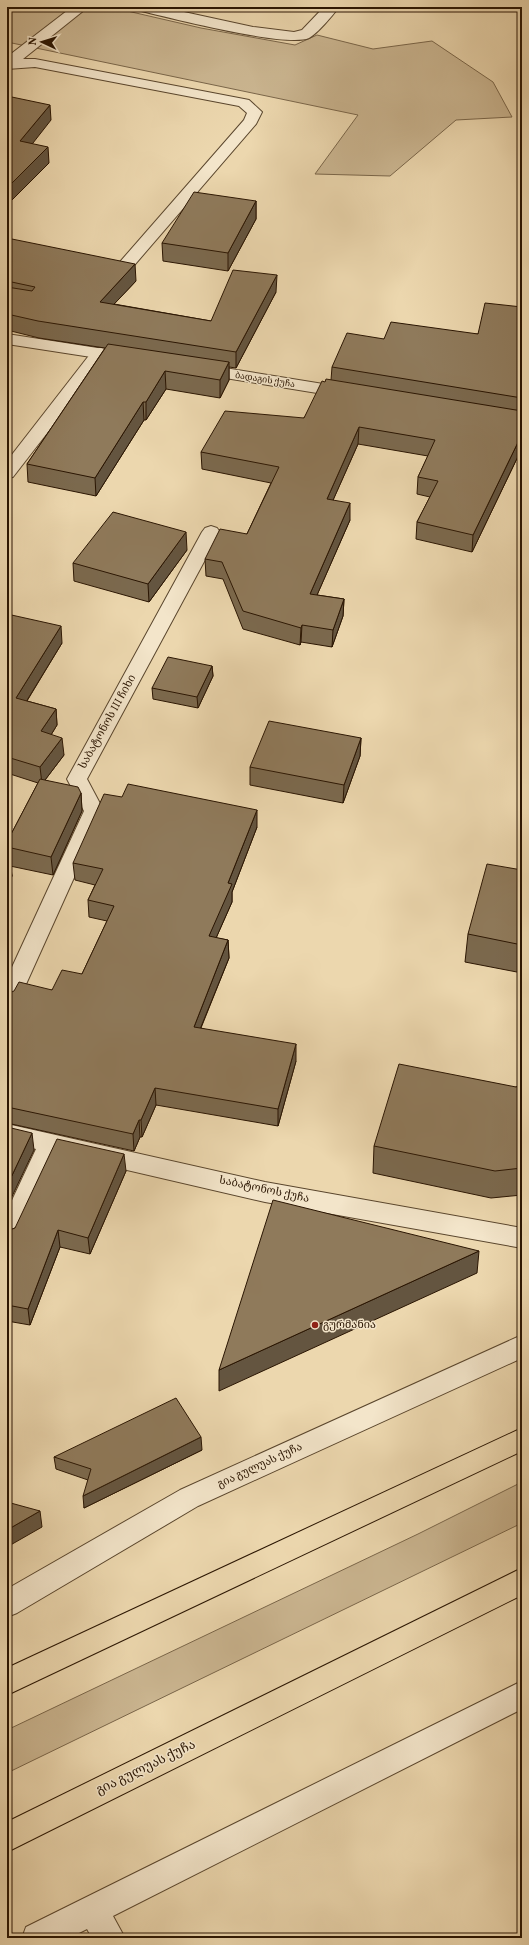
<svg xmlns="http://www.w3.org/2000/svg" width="529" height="1945" font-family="Vollkorn,'Noto Serif Georgian',serif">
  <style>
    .green { fill: #cbb691; stroke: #7a664a }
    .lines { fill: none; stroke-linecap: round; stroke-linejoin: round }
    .lane-casing { stroke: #5a462d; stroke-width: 2 }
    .street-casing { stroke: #5a462d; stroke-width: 2 }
    .highway-casing { stroke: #2a1502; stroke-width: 2 }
    .lane { fill: #f3e5ca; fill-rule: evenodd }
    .street { fill: #f3e5ca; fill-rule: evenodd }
    .highway { fill: #ecd7ae; fill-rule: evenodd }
    .wall { fill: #7b694e; stroke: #2a1502 }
    .shaded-wall { fill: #645540; stroke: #2a1502 }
    .building { fill: #8f7a5b; stroke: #2a1502 }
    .poi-dot { fill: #8f2418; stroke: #f3e5ca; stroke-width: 1.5 }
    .labels { text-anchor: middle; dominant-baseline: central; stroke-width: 3; stroke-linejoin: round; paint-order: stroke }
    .far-street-label { font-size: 9px; fill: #2a1502; stroke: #f3e5ca }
    .street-label { font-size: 11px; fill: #2a1502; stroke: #f3e5ca }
    .poi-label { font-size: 11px; fill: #2a1502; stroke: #f3e5ca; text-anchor: start }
    .near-street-label { font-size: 13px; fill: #2a1502; stroke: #f3e5ca }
  </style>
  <rect width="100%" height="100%" fill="#ecd7ae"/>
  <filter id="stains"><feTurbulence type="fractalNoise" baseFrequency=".005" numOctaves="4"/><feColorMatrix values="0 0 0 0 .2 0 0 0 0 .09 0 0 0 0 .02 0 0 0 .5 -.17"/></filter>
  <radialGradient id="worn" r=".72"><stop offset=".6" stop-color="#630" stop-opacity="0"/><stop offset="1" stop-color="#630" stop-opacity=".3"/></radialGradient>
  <!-- green -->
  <g class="green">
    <path d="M7 7H110L201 28 295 45 317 35 373 49 432 41 493 82 512 117 456 120 390 176 315 174 358 115 7 42Z"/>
    <path d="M522 1482V1523L7 1773V1730L418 1534Z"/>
  </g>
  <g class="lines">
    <defs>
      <path id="lane" d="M100 348 106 349 108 353 106 357 13 477 7 478V461L94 349Z"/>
      <g id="street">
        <path d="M72 7H88L23 59H35L244 99 249 100 262 112 256 124 131 269 125 271 119 269 117 266 119 263 244 120 247 113 239 106 35 67 7 69V57Z"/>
        <path d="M135 7H161L253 27 294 32 302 30 324 7H339C333 15 317 34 309 38 286 48 167 17 137 10Z"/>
        <path d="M7 334 130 353 136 354 138 358 136 362 130 363 7 344Z"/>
        <path d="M200 364 348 388 354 389 357 393 354 397 348 398 194 373 192 369 194 365Z"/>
        <path d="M211 526 217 528 220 532 87 779 104 811 18 1002 15 1008 7 1010V978L84 811 67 779 202 532 205 528Z"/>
        <path d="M7 1124 265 1182 522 1228V1248L265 1202 58 1154 16 1244 7 1247V1211L36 1149 7 1142Z"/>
        <path d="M522 1335V1358L198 1506 17 1613 7 1617V1589L180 1490Z"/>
        <path d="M522 1681V1709L113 1916 125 1938H92L87 1929 69 1938H22L26 1927Z"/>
      </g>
      <g id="highway">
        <path d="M522 1428V1451L7 1695V1668Z"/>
        <path d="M522 1568V1595L7 1852V1822Z"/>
      </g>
    </defs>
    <!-- lane casing -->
    <use href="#lane" class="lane-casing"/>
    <!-- street casing -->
    <use href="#street" class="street-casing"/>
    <!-- highway casing -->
    <use href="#highway" class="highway-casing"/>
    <!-- lane -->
    <use href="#lane" class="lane"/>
    <!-- street -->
    <use href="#street" class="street"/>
    <!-- highway -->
    <use href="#highway" class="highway"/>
  </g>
  <!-- wall -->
  <g class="wall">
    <path d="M256 201V219L228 271 163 261 162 243Z"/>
    <path d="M7 238 136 281 114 304 211 321 276 292 236 368 229 367V380L220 398 166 389 146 420H144L96 496 28 482 27 464 105 348 39 338 7 330Z"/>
    <path d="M522 307V448L472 552 416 539 417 522 430 497 417 494 418 477 428 456 358 444 333 500 350 520 317 595 344 599 343 616 332 647 301 642 300 645 243 629 223 579 206 576 205 559 247 534 271 483 202 469 201 452 304 418 325 382 331 380 332 367 384 339 478 334Z"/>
    <path d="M187 550 149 602 74 581 73 563Z"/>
    <path d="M7 614 62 643 27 701 56 709 57 725 51 735 64 755 45 780 81 793 82 811 53 875 10 866 12 876 7 885V842L38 783 7 773Z"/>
    <path d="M212 666 213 676 198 708 153 699 152 688Z"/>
    <path d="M361 738 360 756 343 803 250 785V767Z"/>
    <path d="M257 827 232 892V902L216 938 228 940 229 958 201 1028 296 1061 278 1126 156 1105 142 1137H140L134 1151 7 1123V994L52 990 82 974 107 921 89 917 88 900 95 885 75 880 73 863Z"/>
    <path d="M522 870V973L465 962 468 934Z"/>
    <path d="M522 1085V1195L491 1198 373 1173 374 1146 516 1087Z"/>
    <path d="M126 1171 90 1254 60 1247 30 1325 7 1321V1231L15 1228Z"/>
    <path d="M202 1450 84 1508 88 1480 56 1469 54 1457Z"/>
  </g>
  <!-- shaded-wall -->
  <g class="shaded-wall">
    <path d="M50 105 51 120 22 157 20 141Z"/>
    <path d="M48 147 49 163 7 205V188Z"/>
    <path d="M256 201V219L228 271V253Z"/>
    <path d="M135 264 136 281 101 318 100 302Z"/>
    <path d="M277 275 276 292 236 368V352Z"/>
    <path d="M229 362V380L220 398V380Z"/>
    <path d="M165 371 166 389 146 420V402Z"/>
    <path d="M143 402 144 420 96 496 95 478Z"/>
    <path d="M359 427 358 444 326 516 327 499Z"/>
    <path d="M522 434V448L472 552 473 535Z"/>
    <path d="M350 503V520L310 611V594Z"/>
    <path d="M186 532 187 550 149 602 148 584Z"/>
    <path d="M344 599 343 616 332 647 333 630Z"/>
    <path d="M302 625 301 642 300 645 301 628Z"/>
    <path d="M61 626 62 643 18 715 16 698Z"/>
    <path d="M212 666 213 676 198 708 197 697Z"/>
    <path d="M56 709 57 725 43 748 41 731Z"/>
    <path d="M62 738 64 755 42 784 40 767Z"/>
    <path d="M361 738 360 756 343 803 344 785Z"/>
    <path d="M81 793 82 811 53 875 51 857Z"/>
    <path d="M257 810V827L232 892V902L209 954V936L228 883Z"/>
    <path d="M10 859 12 876 7 885V864Z"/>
    <path d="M228 940 229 958 194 1044V1027Z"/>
    <path d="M296 1044V1061L278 1126V1109Z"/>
    <path d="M155 1088 156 1105 142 1137 141 1120Z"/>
    <path d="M139 1120 140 1137 134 1151 133 1134Z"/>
    <path d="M32 1133 34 1150 7 1207V1186Z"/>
    <path d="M124 1154 126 1171 90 1254 88 1238Z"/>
    <path d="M58 1230 60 1247 30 1325 28 1309Z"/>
    <path d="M479 1251 477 1273 219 1391V1370Z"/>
    <path d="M201 1437 202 1450 84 1508 83 1496Z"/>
    <path d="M40 1511 42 1527 7 1547V1530Z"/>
  </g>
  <!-- building -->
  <g class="building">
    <path d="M7 96 50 105 20 141 48 147 7 188Z"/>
    <path d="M194 192 256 201 228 253 162 243Z"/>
    <path d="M7 238 135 264 100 302 211 321 233 270 277 275 236 352 38 321 7 314V287L32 291 35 287 7 281Z"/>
    <path d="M485 303 522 307V398L332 367 347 333 384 339 391 322 478 334Z"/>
    <path d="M108 344 229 362 220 380 165 371 146 402H143L95 478 27 464Z"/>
    <path d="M326 379 522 411V434L473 535 417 522 438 481 418 477 435 440 359 427 327 499 350 503 310 594 344 599 333 630 302 625 301 628 243 611 222 562 205 559 220 529 247 534 279 467 201 452 225 411 304 418 322 381 325 382Z"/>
    <path d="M113 512 186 532 148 584 73 563Z"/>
    <path d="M7 614 61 626 16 698 56 709 41 731 62 738 40 767 7 757Z"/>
    <path d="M168 657 212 666 197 697 152 688Z"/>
    <path d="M269 721 361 738 344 785 250 767Z"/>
    <path d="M40 779 78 787 81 793 51 857 7 847V842Z"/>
    <path d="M128 784 257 810 228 883 232 884 209 936 228 940 194 1027 296 1044 278 1109 155 1088 141 1120H139L133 1134 7 1107V1039L9 1034H7V994L14 991 19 982 52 990 62 970 82 974 114 906 88 900 103 869 73 863 104 794 122 797Z"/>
    <path d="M7 858 10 859 7 864Z"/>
    <path d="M487 864 522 870V945L468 934Z"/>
    <path d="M399 1064 516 1087 522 1085V1168L495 1171 374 1146Z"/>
    <path d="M7 1127 32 1133 7 1186Z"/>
    <path d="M57 1139 124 1154 88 1238 58 1230 28 1309 7 1305V1231L15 1228Z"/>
    <path d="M273 1200 479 1251 219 1370Z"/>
    <path d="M176 1398 201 1437 83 1496 91 1469 54 1457Z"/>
    <path d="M7 1502 40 1511 7 1530Z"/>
  </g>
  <!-- markers -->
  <circle class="poi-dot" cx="315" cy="1325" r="4"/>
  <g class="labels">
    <!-- far-street labels -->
    <g class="far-street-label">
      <text transform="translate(265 380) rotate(9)">ბადაგის ქუჩა</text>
    </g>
    <!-- street labels -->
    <g class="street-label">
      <text transform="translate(108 722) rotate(-61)">საბატონოს III ჩიხი</text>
      <text transform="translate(264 1190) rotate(12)">საბატონოს ქუჩა</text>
      <text transform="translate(260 1466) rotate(-25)">გია გულუას ქუჩა</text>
    </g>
    <!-- poi labels -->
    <g class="poi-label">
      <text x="323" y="1325">გურმანია</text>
    </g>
    <!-- near-street labels -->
    <g class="near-street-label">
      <text transform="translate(146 1768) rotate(-26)">გია გულუას ქუჩა</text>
    </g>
  </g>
  <!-- margin -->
  <rect width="529" height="1945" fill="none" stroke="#ecd7ae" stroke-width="24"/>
  <rect x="8" y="8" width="513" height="1929" fill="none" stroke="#2a1502" stroke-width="2"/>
  <rect x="12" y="12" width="505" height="1921" fill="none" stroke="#2a1502"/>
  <!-- north arrow -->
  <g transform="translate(42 42) rotate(274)" stroke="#f3e5ca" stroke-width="3" paint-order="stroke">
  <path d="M0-3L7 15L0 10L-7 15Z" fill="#2a1502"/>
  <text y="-6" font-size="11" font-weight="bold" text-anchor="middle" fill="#2a1502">N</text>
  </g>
  <rect width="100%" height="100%" filter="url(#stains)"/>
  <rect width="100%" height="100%" fill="url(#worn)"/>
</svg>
